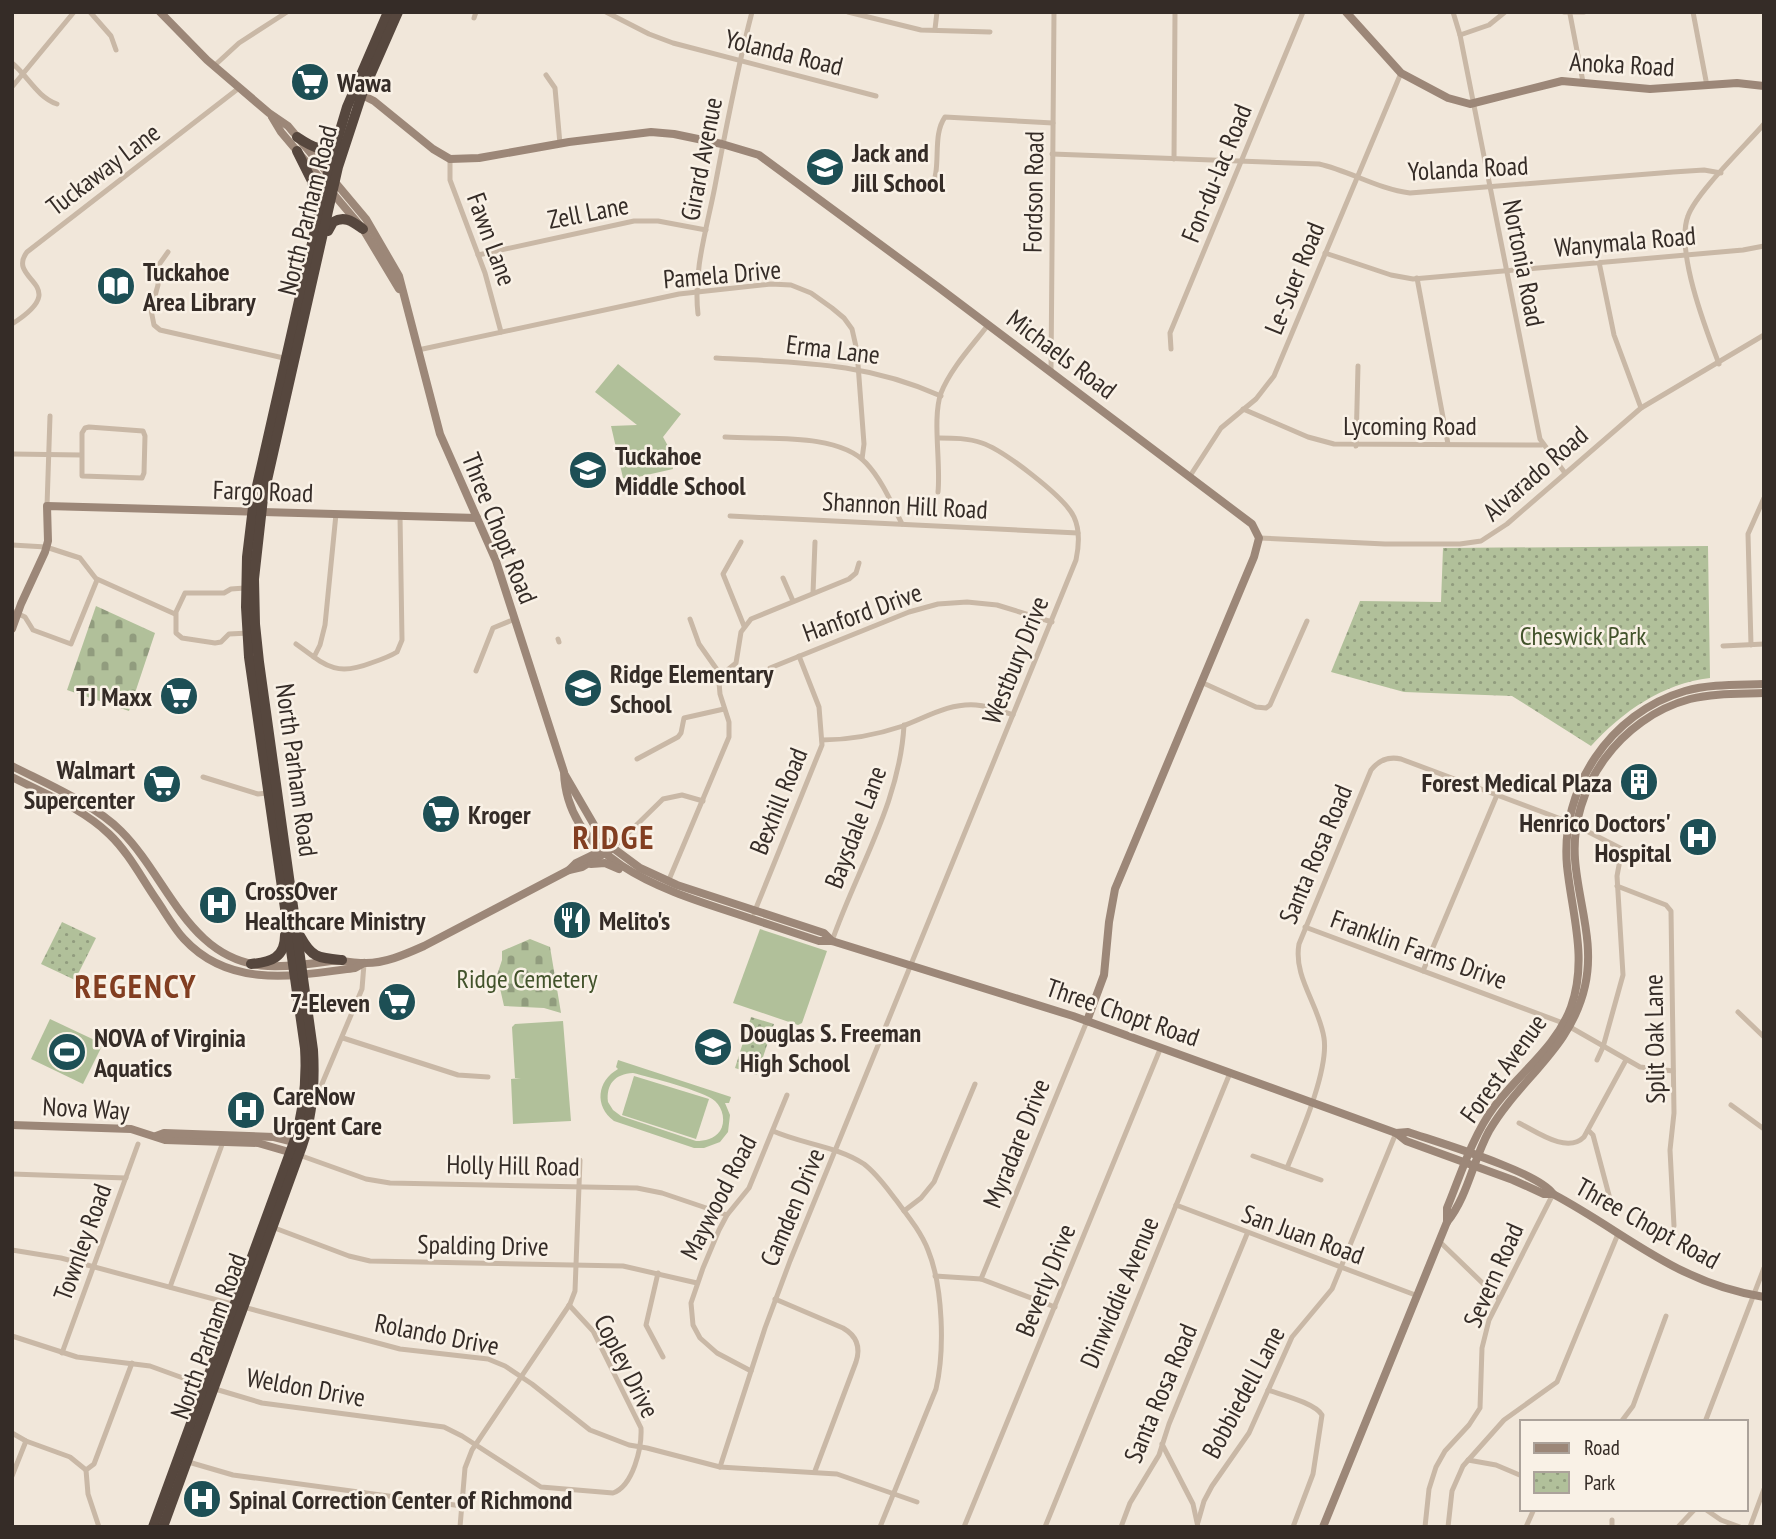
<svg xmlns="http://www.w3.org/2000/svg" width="1776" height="1539" font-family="'PT Sans Narrow',sans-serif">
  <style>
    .cemetery { fill: url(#cemetery-stones) }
    .park { fill: url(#park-dots) }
    .garden { fill: #b1c09a; fill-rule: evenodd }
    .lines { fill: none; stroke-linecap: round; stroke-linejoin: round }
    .street { stroke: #c9b8a6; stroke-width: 5 }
    .secondary { stroke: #9c8778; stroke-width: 8 }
    .highway { stroke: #56473e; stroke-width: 10 }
    .labels { text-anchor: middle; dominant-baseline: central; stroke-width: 5; stroke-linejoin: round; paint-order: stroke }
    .street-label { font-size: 26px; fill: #352c27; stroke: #f9f1e6 }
    .poi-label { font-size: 26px; font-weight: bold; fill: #352c27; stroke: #f9f1e6; text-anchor: start }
    .park-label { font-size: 26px; fill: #42532b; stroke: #f9f1e6 }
    .district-label { font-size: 33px; font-weight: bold; letter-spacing: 2px; fill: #823e21; stroke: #f9f1e6 }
  </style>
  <defs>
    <pattern id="cemetery-stones" width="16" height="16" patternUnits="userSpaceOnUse" patternTransform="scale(1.75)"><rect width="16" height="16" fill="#b1c09a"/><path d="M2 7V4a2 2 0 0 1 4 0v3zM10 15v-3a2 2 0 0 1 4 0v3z" fill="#919c7e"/></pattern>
    <pattern id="park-dots" width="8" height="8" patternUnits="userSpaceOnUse" patternTransform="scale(1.75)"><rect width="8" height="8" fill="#b1c09a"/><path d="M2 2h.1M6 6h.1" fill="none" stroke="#919c7e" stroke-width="1.8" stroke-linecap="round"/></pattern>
  </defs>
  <rect width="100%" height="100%" fill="#f1e7da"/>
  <!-- cemetery -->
  <g class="cemetery">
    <path d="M96 606 155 633 129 711 67 690Z"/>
    <path d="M530 939 550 947 561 1013 544 1008 504 1006 497 975 502 960V951Z"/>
  </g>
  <!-- park -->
  <g class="park">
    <path d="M1708 546 1710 678C1663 683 1622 712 1591 746L1512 696 1404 692 1331 672 1360 601 1441 602 1443 548Z"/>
    <path d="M62 922 96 938 75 980 41 964Z"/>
    <path d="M751 1017 774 1024 757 1075 735 1068Z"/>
  </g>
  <!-- garden -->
  <g class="garden">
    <path d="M618 364 681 414 663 437 668 446 673 469 629 479 623 478 611 426 637 425 595 392Z"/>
    <path d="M760 929 827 951 802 1023 798 1025 733 1003Z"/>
    <path d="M50 1019 103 1044 83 1084 31 1059Z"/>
    <path d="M563 1021 571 1121 513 1124 511 1079 521 1078H515L512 1027 515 1024Z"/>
    <path d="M618 1060 731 1097 729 1103H725L730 1115 728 1132 720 1142 704 1148H694L614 1121C594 1106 597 1081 618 1069L616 1067ZM633 1073C649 1077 704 1091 715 1101 723 1108 726 1122 720 1131 714 1139 705 1141 696 1141L621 1116 613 1110 608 1102C606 1084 615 1074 633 1073Z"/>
    <path d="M634 1076 709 1099 696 1139 622 1115Z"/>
  </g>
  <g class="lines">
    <!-- street -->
    <g class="street">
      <path d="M90 12 111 36 116 50"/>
      <path d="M606 12 649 34 673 43 876 96"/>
      <path d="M848 12 921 30 990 32"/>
      <path d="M1453 12 1460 35 1540 439 1565 473"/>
      <path d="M1564 12H1584"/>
      <path d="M1693 12 1707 86"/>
      <path d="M1570 14 1583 82"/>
      <path d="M474 18 476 12"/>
      <path d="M935 29 937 12"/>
      <path d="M1460 35 1489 25 1505 12"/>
      <path d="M12 63C28 76 37 97 57 104"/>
      <path d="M214 66 239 43 287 12"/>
      <path d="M546 75 555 88 560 144"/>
      <path d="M12 87 74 12"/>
      <path d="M1052 154 1319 164C1350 171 1378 189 1410 193L1673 172 1704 170 1721 173"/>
      <path d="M450 159V180L485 273 501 332"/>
      <path d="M1174 159 1175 12"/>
      <path d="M930 191C943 168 931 137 945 117L1053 123"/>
      <path d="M168 252 158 266V285L151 310 154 325 160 330 288 359"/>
      <path d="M1325 253 1391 275 1413 279 1743 250 1764 246"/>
      <path d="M478 255 634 221H658L706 230"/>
      <path d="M1599 262 1614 335 1641 408"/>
      <path d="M1417 278 1448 444"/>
      <path d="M698 314C693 271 707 228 715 186 726 128 737 69 752 12"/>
      <path d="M12 324C75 284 5 281 27 252L239 88"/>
      <path d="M1171 349 1170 333 1303 12"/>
      <path d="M418 350 679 294 771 284 791 285 811 293 832 308 844 318 852 329 857 351 864 444 862 459"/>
      <path d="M716 358C798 363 863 361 941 396"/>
      <path d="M1719 364C1706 330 1675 250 1688 216 1696 193 1745 146 1764 124"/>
      <path d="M1051 372 1054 12"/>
      <path d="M1243 409 1308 437 1334 444 1542 445"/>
      <path d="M89 427 143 431 145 436 144 473 142 478 82 476V433L85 428Z"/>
      <path d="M725 437C765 440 837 432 866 463 882 480 892 504 902 524"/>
      <path d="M1356 446 1358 366"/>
      <path d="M12 454 81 455"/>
      <path d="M1190 476 1221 428 1256 399 1274 376 1401 73"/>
      <path d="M938 492C941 463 932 418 941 393 951 368 972 346 988 325"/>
      <path d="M47 506 50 416"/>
      <path d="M730 516 1078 533"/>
      <path d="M1259 538 1385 544H1460L1481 541 1507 524 1641 408 1764 335"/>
      <path d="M741 542 723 574 744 626"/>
      <path d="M12 545 46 547 80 558 97 580 71 644 33 630 25 617 12 611"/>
      <path d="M783 578 793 601"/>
      <path d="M97 579 175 614"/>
      <path d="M245 588 231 589 224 593H185L176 612V633L182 638 215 643 221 642 229 634 249 633"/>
      <path d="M813 593 815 542"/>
      <path d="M558 639 559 642"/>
      <path d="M296 644C325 665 335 677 371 663 380 660 389 657 397 652L402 640 400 516"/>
      <path d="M1751 645 1748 534 1764 498"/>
      <path d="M1723 646 1764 644"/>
      <path d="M314 657 320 645 325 625 336 514"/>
      <path d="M770 668 909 612 938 604 967 602 997 605 1052 622"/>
      <path d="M476 671 493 628 515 619"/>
      <path d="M719 677 736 663 741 632 751 619 849 579 856 573 859 563"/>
      <path d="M1201 682 1256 707 1266 708 1270 705 1307 621"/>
      <path d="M822 740C851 740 876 735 903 726 927 717 949 703 976 705 989 706 1001 711 1013 715"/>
      <path d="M637 759 678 737 681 733 684 718 724 709"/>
      <path d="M203 777 258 794 267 793"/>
      <path d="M613 848 663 799 682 795 703 801"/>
      <path d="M668 882 729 737V722L720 694 718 671 699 644 690 619"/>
      <path d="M1617 886 1666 905 1671 911 1674 1113 1670 1150 1674 1226"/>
      <path d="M754 913 822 745 819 707 799 656"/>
      <path d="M1305 927 1563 1023 1640 1067 1673 1071"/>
      <path d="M832 941C857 869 900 802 904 725"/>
      <path d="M1423 971 1497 795"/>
      <path d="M1738 1012 1764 1037"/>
      <path d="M343 1038 458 1075 488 1077"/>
      <path d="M316 1098 362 989 364 964"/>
      <path d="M1731 1105 1764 1129"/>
      <path d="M1519 1123C1537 1132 1567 1154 1584 1137L1626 1060"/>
      <path d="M1588 1130 1593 1135 1610 1199"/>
      <path d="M773 1131C802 1144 837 1146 864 1164 877 1174 886 1187 896 1200 908 1216 921 1232 928 1250 943 1287 945 1350 936 1389L880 1527"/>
      <path d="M299 1155 366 1179 390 1183 637 1188 662 1193 727 1215"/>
      <path d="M1253 1156 1321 1180"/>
      <path d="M1287 1168C1300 1136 1329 1070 1324 1038 1319 1005 1293 977 1299 944L1371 770C1379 760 1388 756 1401 759L1569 822 1622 849 1617 876 1623 975 1603 1047 1597 1060"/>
      <path d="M12 1174 126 1178"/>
      <path d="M1176 1205 1418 1296"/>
      <path d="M904 1211 921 1198 934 1182 975 1084"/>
      <path d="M272 1227 349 1256 370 1261 623 1266 697 1283"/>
      <path d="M1439 1241 1499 1299"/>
      <path d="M12 1250 61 1258 400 1349 488 1359 505 1366 532 1384 590 1430 629 1445 647 1448 720 1467 837 1474 917 1502"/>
      <path d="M658 1273 646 1325 663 1357"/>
      <path d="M935 1276 981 1279 1055 1307"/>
      <path d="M981 1279 1087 1021"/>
      <path d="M170 1287 223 1142"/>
      <path d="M775 1299 843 1328C857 1336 861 1347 856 1362L815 1471"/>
      <path d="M12 1336 77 1357 150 1366 205 1386 262 1403 444 1427 462 1436 541 1487 613 1493C633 1486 642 1448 641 1428L593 1331 569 1305"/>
      <path d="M62 1353 138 1144"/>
      <path d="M751 1371 717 1353 700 1338 693 1325 691 1303 703 1268 719 1230 727 1215 749 1188 787 1095"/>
      <path d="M1268 1390C1282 1395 1315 1403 1322 1415L1313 1474 1293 1527"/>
      <path d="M1621 1422 1633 1406 1666 1316"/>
      <path d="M1705 1422 1764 1268"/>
      <path d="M12 1433 26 1441 70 1457 86 1470"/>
      <path d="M1162 1444 1193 1504 1198 1527"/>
      <path d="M1468 1460 1496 1465 1522 1476"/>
      <path d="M185 1461 233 1475 462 1506"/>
      <path d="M720 1467 765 1328 790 1261 1076 560C1079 546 1080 530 1074 517 1065 497 1003 450 982 443 968 438 953 438 939 438"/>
      <path d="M12 1476 26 1441"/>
      <path d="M1705 1509 1721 1520 1740 1527"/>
      <path d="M1198 1522 1204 1501 1212 1486 1249 1433 1292 1337 1332 1289 1396 1133"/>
      <path d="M99 1527 88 1494 86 1470 94 1464 132 1363"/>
      <path d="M460 1527 465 1468 472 1450 570 1304 575 1291 580 1160"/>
      <path d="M964 1527 1161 1047"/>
      <path d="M1045 1527 1230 1073"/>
      <path d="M1121 1527 1130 1503 1159 1455 1169 1424 1247 1234"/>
      <path d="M1425 1527 1429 1489 1436 1467 1445 1451 1469 1425 1480 1408 1482 1348 1489 1320 1553 1194"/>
      <path d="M1448 1527 1452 1491 1463 1466 1504 1420 1557 1382 1618 1234"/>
      <path d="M1526 1527 1534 1509"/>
      <path d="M1612 1527V1520"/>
      <path d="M1678 1527 1695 1509"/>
      <path d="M1750 1527 1764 1489"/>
    </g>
    <!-- secondary -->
    <g class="secondary">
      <path d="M160 12 207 60 269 113 288 126 366 219 399 276 440 434 496 561 564 772C567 858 660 889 728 911 758 921 789 931 819 941H832L1073 1016 1396 1133 1406 1141 1513 1180 1544 1194H1553"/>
      <path d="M1346 12 1401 73 1448 98 1470 104 1562 81 1650 89 1737 83 1764 86"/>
      <path d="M358 93 374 101 433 149 450 159 479 158 569 142 651 132 674 134 722 144 759 155 938 287 1252 524 1259 538 1254 557 1115 889 1109 922 1104 975 1087 1021"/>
      <path d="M272 117 281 132 363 229 399 289"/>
      <path d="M12 629 21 604 45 552 48 541 47 506 477 518"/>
      <path d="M12 766C47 784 94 804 121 831 169 879 189 962 268 966 289 967 311 964 331 961 343 960 352 963 363 963 384 964 406 954 424 946L569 870 582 867 613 848"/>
      <path d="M565 775 597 830 613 848 640 868 677 885 824 933 832 941"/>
      <path d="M12 777C45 794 82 808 109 834 128 852 141 877 156 899 165 912 173 927 184 939 230 989 295 976 355 968L364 963"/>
      <path d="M591 864 605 863 619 869"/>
      <path d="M569 870 576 863 605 849"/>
      <path d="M12 1125 131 1129 165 1140 258 1143 296 1154"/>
      <path d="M1396 1133 1408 1132C1437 1142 1539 1172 1553 1194 1628 1234 1676 1283 1764 1297"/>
      <path d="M156 1136 164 1133 274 1137 294 1142 295 1145"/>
      <path d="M1447 1222V1208C1461 1174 1472 1137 1494 1107 1519 1073 1556 1048 1571 1007 1588 959 1572 914 1567 866 1560 788 1610 713 1685 691 1710 684 1737 685 1764 684"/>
      <path d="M1323 1527 1447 1222C1468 1196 1473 1160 1489 1131 1520 1078 1571 1049 1585 986 1595 942 1578 902 1575 859 1570 787 1620 718 1690 699 1714 693 1739 694 1764 693"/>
    </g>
    <!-- highway -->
    <g class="highway">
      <path d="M297 137C312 147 325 156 335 136"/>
      <path d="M297 151 312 181 316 207"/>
      <path d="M328 231 333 222C345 215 353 222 363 229"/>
      <path d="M300 936C312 958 318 958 342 960"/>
      <path d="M251 964C271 962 285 958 285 935"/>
      <path d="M153 1527 294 1142C304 1111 307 1081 305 1048L249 657 246 607 247 557 254 499 330 164 347 107 388 12"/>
      <path d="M163 1527 302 1146C313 1114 315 1083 313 1050L259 662 255 624 254 579 263 498 338 167 362 94 398 12"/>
    </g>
  </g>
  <!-- icons -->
  <defs>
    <symbol id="supermarket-disc" viewBox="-11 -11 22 22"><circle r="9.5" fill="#1d4f55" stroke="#f9f1e6"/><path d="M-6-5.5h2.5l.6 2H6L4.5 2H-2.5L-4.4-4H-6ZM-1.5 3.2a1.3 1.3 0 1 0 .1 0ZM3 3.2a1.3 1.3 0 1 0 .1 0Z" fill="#fff"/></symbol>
    <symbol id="school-disc" viewBox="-11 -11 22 22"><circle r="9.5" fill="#1d4f55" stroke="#f9f1e6"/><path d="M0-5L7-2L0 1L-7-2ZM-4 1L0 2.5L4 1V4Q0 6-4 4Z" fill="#fff"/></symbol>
    <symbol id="library-disc" viewBox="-11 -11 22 22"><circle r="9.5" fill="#1d4f55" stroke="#f9f1e6"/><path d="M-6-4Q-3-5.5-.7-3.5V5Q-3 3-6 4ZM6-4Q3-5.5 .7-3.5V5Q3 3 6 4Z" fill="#fff"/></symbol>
    <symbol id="building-disc" viewBox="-11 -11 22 22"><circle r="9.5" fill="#1d4f55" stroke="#f9f1e6"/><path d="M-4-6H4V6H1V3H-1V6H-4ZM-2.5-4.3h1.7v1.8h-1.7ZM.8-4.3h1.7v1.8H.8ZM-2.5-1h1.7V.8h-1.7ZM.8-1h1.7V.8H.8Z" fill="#fff"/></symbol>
    <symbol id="hospital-disc" viewBox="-11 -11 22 22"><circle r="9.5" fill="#1d4f55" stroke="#f9f1e6"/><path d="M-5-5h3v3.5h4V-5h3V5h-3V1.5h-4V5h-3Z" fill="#fff"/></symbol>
    <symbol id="restaurant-disc" viewBox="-11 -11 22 22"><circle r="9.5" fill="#1d4f55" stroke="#f9f1e6"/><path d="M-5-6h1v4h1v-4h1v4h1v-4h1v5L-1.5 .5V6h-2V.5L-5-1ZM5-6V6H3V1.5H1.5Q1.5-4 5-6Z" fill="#fff"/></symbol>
    <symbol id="stadium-disc" viewBox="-11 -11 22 22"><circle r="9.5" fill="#1d4f55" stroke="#f9f1e6"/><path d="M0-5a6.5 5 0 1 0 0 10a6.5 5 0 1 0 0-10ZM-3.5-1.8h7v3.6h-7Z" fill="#fff"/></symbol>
  </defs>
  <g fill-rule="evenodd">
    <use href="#supermarket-disc" x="288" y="60" width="44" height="44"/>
    <use href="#school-disc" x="803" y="145" width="44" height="44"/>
    <use href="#library-disc" x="94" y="264" width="44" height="44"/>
    <use href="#school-disc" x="566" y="448" width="44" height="44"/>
    <use href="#school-disc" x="561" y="666" width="44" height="44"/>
    <use href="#supermarket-disc" x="157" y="674" width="44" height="44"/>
    <use href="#building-disc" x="1617" y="760" width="44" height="44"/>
    <use href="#supermarket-disc" x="140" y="762" width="44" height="44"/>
    <use href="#supermarket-disc" x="419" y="792" width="44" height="44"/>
    <use href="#hospital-disc" x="1676" y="815" width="44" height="44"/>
    <use href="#hospital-disc" x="196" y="883" width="44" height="44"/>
    <use href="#restaurant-disc" x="550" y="898" width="44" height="44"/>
    <use href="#supermarket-disc" x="375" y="980" width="44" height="44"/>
    <use href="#school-disc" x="691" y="1025" width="44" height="44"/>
    <use href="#stadium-disc" x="45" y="1030" width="44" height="44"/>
    <use href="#hospital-disc" x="224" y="1088" width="44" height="44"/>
    <use href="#hospital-disc" x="180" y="1477" width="44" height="44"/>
  </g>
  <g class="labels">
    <!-- street labels -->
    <g class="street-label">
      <text transform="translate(784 52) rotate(14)">Yolanda Road</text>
      <text transform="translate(1622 64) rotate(3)">Anoka Road</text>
      <text transform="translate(701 159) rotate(-79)">Girard Avenue</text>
      <text transform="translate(1468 168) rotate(-3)">Yolanda Road</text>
      <text transform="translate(103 169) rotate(-37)">Tuckaway Lane</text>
      <text transform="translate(1216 173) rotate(-68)">Fon-du-lac Road</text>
      <text transform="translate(1033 192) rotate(-89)">Fordson Road</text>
      <text transform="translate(307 210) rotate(-76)">North Parham Road</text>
      <text transform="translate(588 212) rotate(-11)">Zell Lane</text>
      <text transform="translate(492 239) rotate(70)">Fawn Lane</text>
      <text transform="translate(1625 241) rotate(-5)">Wanymala Road</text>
      <text transform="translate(1524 263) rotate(79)">Nortonia Road</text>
      <text transform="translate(722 274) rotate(-5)">Pamela Drive</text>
      <text transform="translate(1294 278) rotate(-68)">Le-Suer Road</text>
      <text transform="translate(833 349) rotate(7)">Erma Lane</text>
      <text transform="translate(1062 354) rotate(37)">Michaels Road</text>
      <text x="1410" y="425">Lycoming Road</text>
      <text transform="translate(1535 473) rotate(-41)">Alvarado Road</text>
      <text transform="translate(263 491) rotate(2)">Fargo Road</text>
      <text transform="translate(905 505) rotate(3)">Shannon Hill Road</text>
      <text transform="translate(500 528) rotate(68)">Three Chopt Road</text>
      <text transform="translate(862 612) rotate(-20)">Hanford Drive</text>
      <text transform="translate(1015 660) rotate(-68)">Westbury Drive</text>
      <text transform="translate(297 770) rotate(82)">North Parham Road</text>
      <text transform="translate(778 801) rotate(-68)">Bexhill Road</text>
      <text transform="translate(855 827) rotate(-69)">Baysdale Lane</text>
      <text transform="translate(1315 854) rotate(-67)">Santa Rosa Road</text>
      <text transform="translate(1419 949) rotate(20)">Franklin Farms Drive</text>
      <text transform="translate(1123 1012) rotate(19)">Three Chopt Road</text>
      <text transform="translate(1654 1039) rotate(-91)">Split Oak Lane</text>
      <text transform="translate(1503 1068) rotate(-54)">Forest Avenue</text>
      <text transform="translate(86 1108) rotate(3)">Nova Way</text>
      <text transform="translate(1016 1143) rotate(-68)">Myradare Drive</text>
      <text transform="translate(513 1165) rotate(1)">Holly Hill Road</text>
      <text transform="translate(718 1197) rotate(-63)">Maywood Road</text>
      <text transform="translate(792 1207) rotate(-67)">Camden Drive</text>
      <text transform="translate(1648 1223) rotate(29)">Three Chopt Road</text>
      <text transform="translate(1303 1234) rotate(20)">San Juan Road</text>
      <text transform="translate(82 1242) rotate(-70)">Townley Road</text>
      <text transform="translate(483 1245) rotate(1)">Spalding Drive</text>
      <text transform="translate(1493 1275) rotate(-66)">Severn Road</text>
      <text transform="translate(1045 1280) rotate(-68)">Beverly Drive</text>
      <text transform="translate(1119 1292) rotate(-67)">Dinwiddie Avenue</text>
      <text transform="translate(437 1334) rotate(11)">Rolando Drive</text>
      <text transform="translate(208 1336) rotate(-70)">North Parham Road</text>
      <text transform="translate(627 1366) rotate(63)">Copley Drive</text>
      <text transform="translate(306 1387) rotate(10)">Weldon Drive</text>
      <text transform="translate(1243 1392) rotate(-62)">Bobbiedell Lane</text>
      <text transform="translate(1160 1393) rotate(-67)">Santa Rosa Road</text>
    </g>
    <!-- poi labels -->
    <g class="poi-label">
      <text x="337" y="82">Wawa</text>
      <text x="852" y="152">Jack and<tspan x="852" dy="30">Jill School</tspan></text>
      <text x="143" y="271">Tuckahoe<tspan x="143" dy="30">Area Library</tspan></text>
      <text x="615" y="455">Tuckahoe<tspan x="615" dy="30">Middle School</tspan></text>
      <text x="610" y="673">Ridge Elementary<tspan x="610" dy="30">School</tspan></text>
      <text x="152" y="696" text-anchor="end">TJ Maxx</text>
      <text x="135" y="769" text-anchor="end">Walmart<tspan x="135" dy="30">Supercenter</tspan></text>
      <text x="1612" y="782" text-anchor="end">Forest Medical Plaza</text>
      <text x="468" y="814">Kroger</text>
      <text x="1671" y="822" text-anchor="end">Henrico Doctors'<tspan x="1671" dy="30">Hospital</tspan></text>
      <text x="245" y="890">CrossOver<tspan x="245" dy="30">Healthcare Ministry</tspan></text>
      <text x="599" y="920">Melito's</text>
      <text x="370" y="1002" text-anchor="end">7-Eleven</text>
      <text x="740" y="1032">Douglas S. Freeman<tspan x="740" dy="30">High School</tspan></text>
      <text x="94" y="1037">NOVA of Virginia<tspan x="94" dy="30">Aquatics</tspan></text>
      <text x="273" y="1095">CareNow<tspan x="273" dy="30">Urgent Care</tspan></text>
      <text x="229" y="1499">Spinal Correction Center of Richmond</text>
    </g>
    <!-- park labels -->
    <g class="park-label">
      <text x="1583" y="635">Cheswick Park</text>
      <text x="527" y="978">Ridge Cemetery</text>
    </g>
    <!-- district labels -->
    <g class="district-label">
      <text x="614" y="836">RIDGE</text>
      <text x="136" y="985">REGENCY</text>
    </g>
  </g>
  <!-- border -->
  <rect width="1776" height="1539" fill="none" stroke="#352c27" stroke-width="28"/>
  <!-- legend -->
  <rect x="1520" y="1420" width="228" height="91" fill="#f9f1e6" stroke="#aba29a" stroke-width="2"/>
  <rect x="1534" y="1443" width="35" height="10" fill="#9c8778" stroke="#aba29a" stroke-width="2"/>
  <text x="1584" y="1455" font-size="21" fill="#352c27">Road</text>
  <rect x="1534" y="1472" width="35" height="21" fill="url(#park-dots)" stroke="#aba29a" stroke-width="2"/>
  <text x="1584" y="1490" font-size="21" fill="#352c27">Park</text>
</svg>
